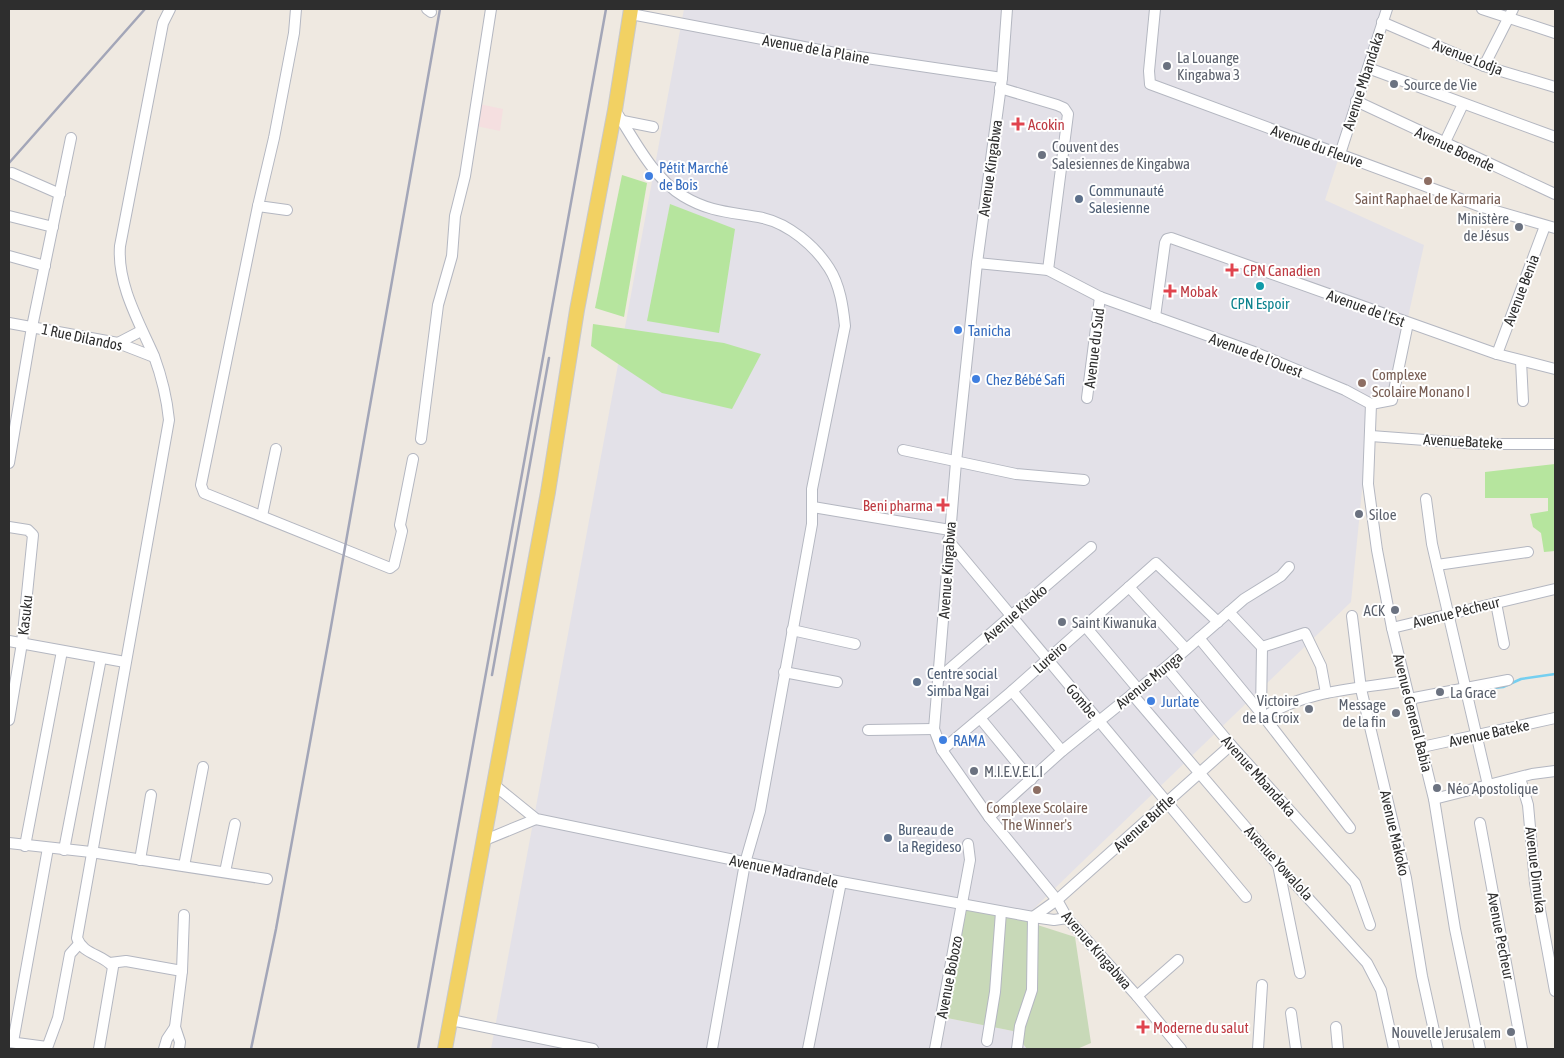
<svg xmlns="http://www.w3.org/2000/svg" width="1564" height="1058" font-family="'Asap Condensed',sans-serif">
  <style>
    .industrial { fill: #e3e1e8 }
    .medical { fill: #f5dfe0 }
    .green { fill: #b6e59e }
    .cemetery { fill: #c8d9b8 }
    .lines { fill: none; stroke-linecap: round; stroke-linejoin: round }
    .stream { stroke: #75cff0; stroke-width: 2.5 }
    .minor-casing { stroke: #b4b7c1; stroke-width: 12 }
    .major-casing { stroke: #c9c9c9; stroke-width: 16 }
    .minor { stroke: #fff; stroke-width: 10 }
    .major { stroke: #f2d163; stroke-width: 14 }
    .rail { stroke: #a3a6b8; stroke-width: 2.5 }
    .worship-dot { fill: #6b7280; stroke: #fff; stroke-width: 2 }
    .health-dot { fill: #e0444e; stroke: #fff; stroke-width: 2 }
    .shop-dot { fill: #3f7fe0; stroke: #fff; stroke-width: 2 }
    .education-dot { fill: #8d6e63; stroke: #fff; stroke-width: 2 }
    .service-dot { fill: #5c6f8a; stroke: #fff; stroke-width: 2 }
    .culture-dot { fill: #0f9aa8; stroke: #fff; stroke-width: 2 }
    .labels { text-anchor: middle; dominant-baseline: central; stroke-width: 4; stroke-linejoin: round; paint-order: stroke }
    .street-label { font-size: 15px; fill: #2e2e2e; stroke: #fff }
    .worship-label { font-size: 15px; fill: #5b616d; stroke: #fff; text-anchor: start }
    .health-label { font-size: 15px; fill: #be3a42; stroke: #fff; text-anchor: start }
    .shop-label { font-size: 15px; fill: #366cbe; stroke: #fff; text-anchor: start }
    .service-label { font-size: 15px; fill: #4e5e75; stroke: #fff; text-anchor: start }
    .education-label { font-size: 15px; fill: #785e54; stroke: #fff }
    .culture-label { font-size: 15px; fill: #0d838f; stroke: #fff }
  </style>
  <rect width="100%" height="100%" fill="#efe9e1"/>
  <!-- industrial -->
  <path class="industrial" d="M684 9H1387L1325 200 1424 245 1391 394 1371 400 1351 602 1022 920 947 1018 1013 1031 1027 1049H491Z"/>
  <!-- medical -->
  <path class="medical" d="M479 104 503 109 500 131 476 126Z"/>
  <!-- green -->
  <g class="green">
    <path d="M622 175 647 183 624 317 595 308Z"/>
    <path d="M670 204 735 229 719 333 647 321Z"/>
    <path d="M593 324 724 343 761 354 732 409 662 393 591 346Z"/>
    <path d="M1555 464V551L1544 552 1541 533 1533 527 1530 514 1548 511V498H1485V472Z"/>
  </g>
  <!-- cemetery -->
  <path class="cemetery" d="M966 909 1022 920 1075 937 1091 1043 1077 1049H1027L1013 1031 947 1018Z"/>
  <g class="lines">
    <!-- stream -->
    <path class="stream" d="M1485 689 1503 687 1521 679 1555 674"/>
    <defs>
      <g id="minor">
        <path d="M427 9 431 12"/>
        <path d="M1007 9 1002 78 977 263 956 462 934 729 942 750 989 817 1057 900 1067 918 1137 996 1181 1049"/>
        <path d="M1155 9 1149 71 1150 84 1482 207 1555 228"/>
        <path d="M1482 9 1555 33"/>
        <path d="M631 14 846 55 1002 78"/>
        <path d="M1382 22 1484 66 1555 87"/>
        <path d="M1484 66 1513 9"/>
        <path d="M1368 68 1555 137"/>
        <path d="M1000 88 1057 105 1064 108 1068 114 1048 270"/>
        <path d="M1356 101 1555 194"/>
        <path d="M615 110C634 139 653 178 683 196 711 213 733 212 763 218 789 224 815 246 829 268 840 285 843 307 845 326L812 489V524L760 811 745 863 712 1049"/>
        <path d="M623 121 653 127"/>
        <path d="M1444 144 1463 104"/>
        <path d="M1340 154 1387 9"/>
        <path d="M12 173 60 194"/>
        <path d="M258 206 201 485 204 493 390 568 394 565 402 531 400 525 413 459"/>
        <path d="M287 210 258 206 274 138 294 33 296 9"/>
        <path d="M9 216 53 227"/>
        <path d="M9 256 45 266"/>
        <path d="M977 263 1048 270 1100 297 1254 352 1345 390 1371 404 1392 400 1408 323"/>
        <path d="M1155 317 1165 243 1167 239 1171 238 1497 354 1555 369"/>
        <path d="M9 323 118 343 154 357"/>
        <path d="M118 343 141 331"/>
        <path d="M1497 354 1545 226"/>
        <path d="M1521 361 1523 401"/>
        <path d="M1087 398 1100 297"/>
        <path d="M1371 404 1368 484 1377 550 1392 628 1434 799 1455 929 1480 1049"/>
        <path d="M1371 436 1479 444H1555"/>
        <path d="M421 439 438 305 452 256 455 216 465 176 491 9"/>
        <path d="M903 450 1016 474 1084 480"/>
        <path d="M9 463 32 327 71 138"/>
        <path d="M1426 499 1432 544 1488 785"/>
        <path d="M813 507 950 530"/>
        <path d="M262 516 276 449"/>
        <path d="M9 527 28 530 33 535 22 643 9 720"/>
        <path d="M948 540 1246 897"/>
        <path d="M1437 565 1528 552"/>
        <path d="M1129 587 1186 649"/>
        <path d="M1496 603 1504 644"/>
        <path d="M1229 612 1262 647 1261 713"/>
        <path d="M1352 616 1361 689 1406 878 1422 976 1438 1049"/>
        <path d="M1085 626 1138 689"/>
        <path d="M1392 628 1555 589"/>
        <path d="M792 630 855 644"/>
        <path d="M1199 638 1261 713 1350 828"/>
        <path d="M9 641 125 662"/>
        <path d="M1262 647 1305 633 1321 666 1326 693"/>
        <path d="M1166 667 1231 745 1355 883 1370 925"/>
        <path d="M784 672 837 682"/>
        <path d="M939 678 1091 547"/>
        <path d="M1012 691 1062 751"/>
        <path d="M1132 694 1278 865 1367 963 1381 990 1394 1049"/>
        <path d="M1409 699 1508 680"/>
        <path d="M1264 717C1305 690 1358 689 1405 681"/>
        <path d="M980 718 1031 780"/>
        <path d="M868 730 934 729"/>
        <path d="M1422 747 1555 718"/>
        <path d="M942 750 1012 691 1156 563 1218 622"/>
        <path d="M1520 778 1528 805 1535 883 1555 991"/>
        <path d="M493 784 536 819 841 882 1033 917 1054 920 1067 918"/>
        <path d="M1434 799 1532 774 1555 771"/>
        <path d="M989 817 1062 751 1166 667 1244 599 1281 576 1289 567"/>
        <path d="M1480 823 1522 1049"/>
        <path d="M485 840 536 819"/>
        <path d="M9 843 91 852 267 879"/>
        <path d="M25 846 62 651"/>
        <path d="M64 850 101 658"/>
        <path d="M140 860 151 795"/>
        <path d="M1278 865 1300 973"/>
        <path d="M184 866 203 767"/>
        <path d="M225 872 235 824"/>
        <path d="M1033 917 1057 900 1231 745"/>
        <path d="M110 963 126 961 182 971 175 1027 180 1042 179 1049"/>
        <path d="M182 971 184 915"/>
        <path d="M1137 996 1178 960"/>
        <path d="M1291 1013 1296 1049"/>
        <path d="M451 1020 593 1049"/>
        <path d="M1336 1027 1338 1049"/>
        <path d="M987 1041 995 992 1001 912"/>
        <path d="M9 1042 47 1047V1049"/>
        <path d="M13 1042 48 848"/>
        <path d="M47 1048 58 1018 70 954 79 944"/>
        <path d="M99 1049 113 967C103 954 83 955 77 938L169 420C167 400 161 375 154 356 139 322 117 284 120 246L163 23 170 9"/>
        <path d="M164 1049 167 1039 175 1027"/>
        <path d="M808 1049 841 882"/>
        <path d="M935 1049 970 860 968 844"/>
        <path d="M1017 1049 1020 1026 1032 990 1033 917"/>
        <path d="M1258 1049 1262 985"/>
      </g>
      <path id="major" d="M445 1049 548 492 577 310 615 110 631 9"/>
    </defs>
    <!-- minor casing -->
    <use href="#minor" class="minor-casing"/>
    <!-- major casing -->
    <use href="#major" class="major-casing"/>
    <!-- minor -->
    <use href="#minor" class="minor"/>
    <!-- major -->
    <use href="#major" class="major"/>
    <!-- rail -->
    <g class="rail">
      <path d="M9 163 145 9"/>
      <path d="M492 675 549 358"/>
      <path d="M251 1049 276 929 329 638 440 9"/>
      <path d="M418 1049 606 9"/>
    </g>
  </g>
  <!-- markers -->
  <g class="worship-dot">
    <circle cx="1167" cy="66" r="5"/>
    <circle cx="1394" cy="84" r="5"/>
    <circle cx="1042" cy="155" r="5"/>
    <circle cx="1519" cy="227" r="5"/>
    <circle cx="1359" cy="514" r="5"/>
    <circle cx="1395" cy="610" r="5"/>
    <circle cx="1062" cy="622" r="5"/>
    <circle cx="1440" cy="692" r="5"/>
    <circle cx="1309" cy="709" r="5"/>
    <circle cx="1396" cy="713" r="5"/>
    <circle cx="974" cy="771" r="5"/>
    <circle cx="1437" cy="788" r="5"/>
    <circle cx="1511" cy="1032" r="5"/>
  </g>
  <g class="health-dot">
    <path d="M1015.5 116.5h5v5h5v5h-5v5h-5v-5h-5v-5h5z"/>
    <path d="M1229.5 262.5h5v5h5v5h-5v5h-5v-5h-5v-5h5z"/>
    <path d="M1167.5 283.5h5v5h5v5h-5v5h-5v-5h-5v-5h5z"/>
    <path d="M940.5 497.5h5v5h5v5h-5v5h-5v-5h-5v-5h5z"/>
    <path d="M1140.5 1019.5h5v5h5v5h-5v5h-5v-5h-5v-5h5z"/>
  </g>
  <g class="shop-dot">
    <circle cx="649" cy="176" r="5"/>
    <circle cx="958" cy="330" r="5"/>
    <circle cx="976" cy="379" r="5"/>
    <circle cx="1151" cy="701" r="5"/>
    <circle cx="943" cy="740" r="5"/>
  </g>
  <g class="education-dot">
    <circle cx="1428" cy="181" r="5"/>
    <circle cx="1362" cy="383" r="5"/>
    <circle cx="1037" cy="790" r="5"/>
  </g>
  <g class="service-dot">
    <circle cx="1079" cy="199" r="5"/>
    <circle cx="917" cy="682" r="5"/>
    <circle cx="888" cy="838" r="5"/>
  </g>
  <circle class="culture-dot" cx="1260" cy="286" r="5"/>
  <g class="labels">
    <!-- street labels -->
    <g class="street-label">
      <text transform="translate(816 49) rotate(10)">Avenue de la Plaine</text>
      <text transform="translate(1468 57) rotate(21)">Avenue Lodja</text>
      <text transform="translate(1363 81) rotate(-72)">Avenue Mbandaka</text>
      <text transform="translate(1317 146) rotate(20)">Avenue du Fleuve</text>
      <text transform="translate(1455 149) rotate(25)">Avenue Boende</text>
      <text transform="translate(990 168) rotate(-82)">Avenue Kingabwa</text>
      <text transform="translate(1521 290) rotate(-69)">Avenue Benia</text>
      <text transform="translate(1366 308) rotate(20)">Avenue de l'Est</text>
      <text transform="translate(82 337) rotate(12)">1 Rue Dilandos</text>
      <text transform="translate(1094 348) rotate(-83)">Avenue du Sud</text>
      <text transform="translate(1256 355) rotate(21)">Avenue de l'Ouest</text>
      <text transform="translate(1463 441) rotate(3)">AvenueBateke</text>
      <text transform="translate(947 570) rotate(-86)">Avenue Kingabwa</text>
      <text transform="translate(1456 612) rotate(-14)">Avenue Pécheur</text>
      <text transform="translate(1015 613) rotate(-41)">Avenue Kitoko</text>
      <text transform="translate(25 615) rotate(-84)">Kasuku</text>
      <text transform="translate(1050 657) rotate(-42)">Lureiro</text>
      <text transform="translate(1149 680) rotate(-39)">Avenue Munga</text>
      <text transform="translate(1082 701) rotate(50)">Gombe</text>
      <text transform="translate(1413 713) rotate(76)">Avenue General Babia</text>
      <text transform="translate(1489 733) rotate(-12)">Avenue Bateke</text>
      <text transform="translate(1259 776) rotate(48)">Avenue Mbandaka</text>
      <text transform="translate(1144 823) rotate(-42)">Avenue Buffle</text>
      <text transform="translate(1395 833) rotate(77)">Avenue Makoko</text>
      <text transform="translate(1279 863) rotate(48)">Avenue Yowalola</text>
      <text transform="translate(1536 870) rotate(83)">Avenue Dimuka</text>
      <text transform="translate(784 871) rotate(12)">Avenue Madrandele</text>
      <text transform="translate(1501 936) rotate(79)">Avenue Pecheur</text>
      <text transform="translate(1097 950) rotate(49)">Avenue Kingabwa</text>
      <text transform="translate(949 977) rotate(-79)">Avenue Bobozo</text>
    </g>
    <!-- worship labels -->
    <g class="worship-label">
      <text x="1177" y="57">La Louange<tspan x="1177" dy="17">Kingabwa 3</tspan></text>
      <text x="1404" y="84">Source de Vie</text>
      <text x="1052" y="146">Couvent des<tspan x="1052" dy="17">Salesiennes de Kingabwa</tspan></text>
      <text x="1509" y="218" text-anchor="end">Ministère<tspan x="1509" dy="17">de Jésus</tspan></text>
      <text x="1369" y="514">Siloe</text>
      <text x="1385" y="610" text-anchor="end">ACK</text>
      <text x="1072" y="622">Saint Kiwanuka</text>
      <text x="1450" y="692">La Grace</text>
      <text x="1299" y="700" text-anchor="end">Victoire<tspan x="1299" dy="17">de la Croix</tspan></text>
      <text x="1386" y="704" text-anchor="end">Message<tspan x="1386" dy="17">de la fin</tspan></text>
      <text x="984" y="771">M.I.E.V.E.L.I</text>
      <text x="1447" y="788">Néo Apostolique</text>
      <text x="1501" y="1032" text-anchor="end">Nouvelle Jerusalem</text>
    </g>
    <!-- health labels -->
    <g class="health-label">
      <text x="1028" y="124">Acokin</text>
      <text x="1243" y="270">CPN Canadien</text>
      <text x="1180" y="291">Mobak</text>
      <text x="933" y="505" text-anchor="end">Beni pharma</text>
      <text x="1153" y="1027">Moderne du salut</text>
    </g>
    <!-- shop labels -->
    <g class="shop-label">
      <text x="659" y="167">Pétit Marché<tspan x="659" dy="17">de Bois</tspan></text>
      <text x="968" y="330">Tanicha</text>
      <text x="986" y="379">Chez Bébé Safi</text>
      <text x="1161" y="701">Jurlate</text>
      <text x="953" y="740">RAMA</text>
    </g>
    <!-- service labels -->
    <g class="service-label">
      <text x="1089" y="190">Communauté<tspan x="1089" dy="17">Salesienne</tspan></text>
      <text x="927" y="673">Centre social<tspan x="927" dy="17">Simba Ngai</tspan></text>
      <text x="898" y="829">Bureau de<tspan x="898" dy="17">la Regideso</tspan></text>
    </g>
    <!-- education labels -->
    <g class="education-label">
      <text x="1428" y="198">Saint Raphael de Karmaria</text>
      <text x="1372" y="374" text-anchor="start">Complexe<tspan x="1372" dy="17">Scolaire Monano I</tspan></text>
      <text x="1037" y="807">Complexe Scolaire<tspan x="1037" dy="17">The Winner's</tspan></text>
    </g>
    <!-- culture labels -->
    <g class="culture-label">
      <text x="1260" y="303">CPN Espoir</text>
    </g>
  </g>
  <!-- border -->
  <rect width="1564" height="1058" fill="none" stroke="#2e2e2e" stroke-width="20"/>
</svg>
